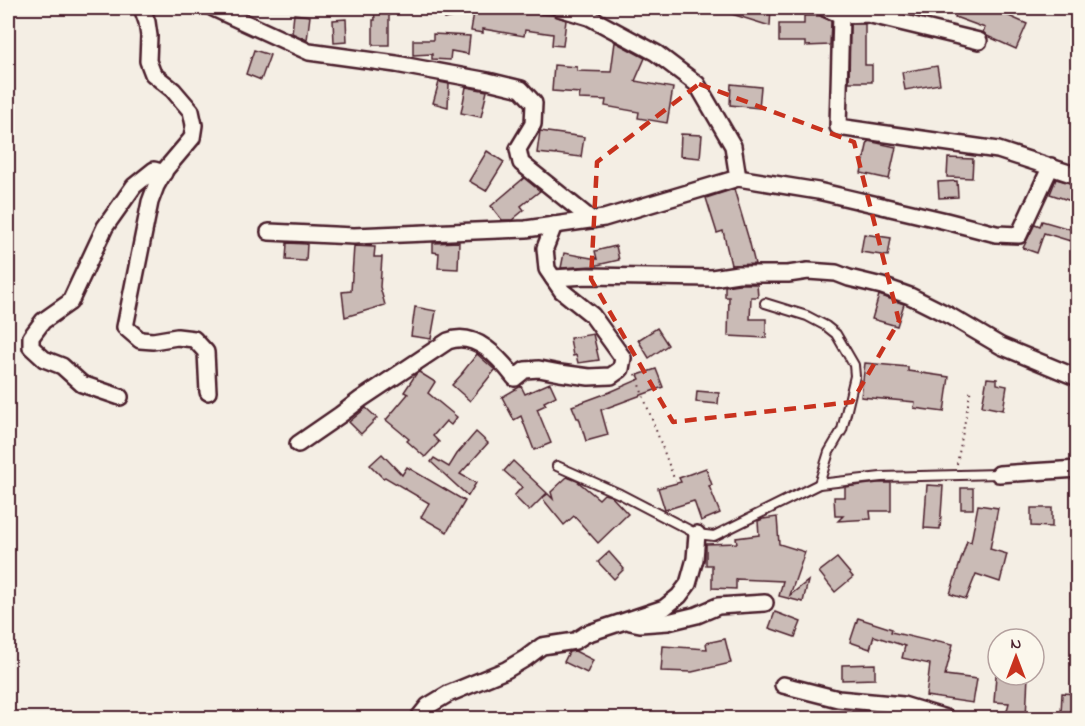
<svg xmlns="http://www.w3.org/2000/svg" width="1085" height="726" font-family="'Indie Flower',sans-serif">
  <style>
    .building { fill: #cabbb6; stroke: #4a1f2b; stroke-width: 1.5 }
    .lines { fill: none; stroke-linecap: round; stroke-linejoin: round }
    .lane-casing { stroke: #4a1f2b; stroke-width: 12 }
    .street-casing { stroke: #4a1f2b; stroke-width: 20 }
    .path { stroke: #4a1f2b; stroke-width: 2; stroke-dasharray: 1.5 4.5; stroke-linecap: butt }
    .lane { stroke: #fbf7ec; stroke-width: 8 }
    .street { stroke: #fbf7ec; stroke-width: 15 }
    .marked { fill: none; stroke: #c8321e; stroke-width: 4.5; stroke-dasharray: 12 8; stroke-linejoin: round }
  </style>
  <rect width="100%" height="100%" fill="#f4eee4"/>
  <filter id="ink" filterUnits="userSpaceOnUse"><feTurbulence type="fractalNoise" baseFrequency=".0167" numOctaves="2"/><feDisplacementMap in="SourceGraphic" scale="12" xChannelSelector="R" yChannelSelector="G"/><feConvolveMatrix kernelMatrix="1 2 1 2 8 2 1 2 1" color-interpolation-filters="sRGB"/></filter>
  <g filter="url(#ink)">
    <!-- building -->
    <g class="building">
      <path d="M374 8H389V45H373V20H375Z"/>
      <path d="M442 8H475V9L499 13 500 8H531L542 9 541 14 553 15 566 20 563 46 552 45 553 34 525 30 524 36 483 29V33L471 31 474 12 445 19Z"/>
      <path d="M720 8H771L770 26 719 10Z"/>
      <path d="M958 8H981L992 12 993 9 1027 24 1016 49 987 36 983 32 985 28 955 17Z"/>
      <path d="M294 14 310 16 307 40 292 33Z"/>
      <path d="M804 16H820L831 21 830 45 805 46V42H779V24H804Z"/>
      <path d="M346 19 347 42 334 43 333 20Z"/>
      <path d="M850 24H865V65H872V82H849Z"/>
      <path d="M433 34 470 36 468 54 451 51 450 60 432 59V54L413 55V40H433Z"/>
      <path d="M615 42 645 58 635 81 673 88 667 123 638 118 639 112 605 106 606 100 579 99 580 93 552 91 554 65 577 67V71L611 72Z"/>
      <path d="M254 50 270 55 261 80 246 74Z"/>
      <path d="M937 66 940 84 905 90 902 72Z"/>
      <path d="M439 82 449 84 448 107 433 103Z"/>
      <path d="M731 84 761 87 759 108 730 105Z"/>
      <path d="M466 87 487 91 481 117 461 113Z"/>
      <path d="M540 131 584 137 581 157 556 154V155L537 153Z"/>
      <path d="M681 134 702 135 700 158 680 156Z"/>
      <path d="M868 141 896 147 889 179 861 173Z"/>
      <path d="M487 151 504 162 486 191 469 181Z"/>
      <path d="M948 158 973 159 972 178 947 177Z"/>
      <path d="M524 178 540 191 521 206 524 210 512 220H502L491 206Z"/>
      <path d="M1056 179 1077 185V194L1074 202 1050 194Z"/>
      <path d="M957 181 958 197 939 198 938 182Z"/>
      <path d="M734 189 749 240 755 264 731 265 723 231 717 233 706 198Z"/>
      <path d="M1042 221 1077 231V243L1044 233 1037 253 1023 248 1035 224 1040 226Z"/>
      <path d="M864 234 891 238 888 256 861 252Z"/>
      <path d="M459 242 458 269 438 268 439 253 433 252V243Z"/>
      <path d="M287 243 307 244 306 261 286 260Z"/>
      <path d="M354 246 375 247 374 257H382L380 287 385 305 345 317 342 292 351 291Z"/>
      <path d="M616 246 619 260 593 266 561 268 564 253 597 259 595 251Z"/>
      <path d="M739 284H757L758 297H751L750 319H766V338L728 336 729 297H725V286Z"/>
      <path d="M879 295 904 304 897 326 872 319Z"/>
      <path d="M415 307 436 311 431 339 411 336Z"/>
      <path d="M657 328 668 345 649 358 638 340Z"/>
      <path d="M593 334 599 360 578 363 576 355 573 356 570 338Z"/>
      <path d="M477 354 495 370 470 401 452 385 463 373H462Z"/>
      <path d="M865 363 908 367V371L949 377 944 412 914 408 915 402 861 397Z"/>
      <path d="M656 369 663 387 601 410 608 435 586 441 579 418H577L572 406 610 392 640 379 638 375Z"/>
      <path d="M419 372 435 382 428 393 457 417 451 425 446 421 433 436 439 442 425 457 407 441 409 439 386 420 408 394 404 392 416 374Z"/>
      <path d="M987 378 997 379V384L1007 386 1003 410 982 406Z"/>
      <path d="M550 383 556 396 544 402 546 405 537 409 551 443 534 450 521 416 514 420 502 397 521 386 525 394Z"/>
      <path d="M697 391 719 393 718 404 696 402Z"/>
      <path d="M366 408 377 418 361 434 349 422Z"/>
      <path d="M476 432 488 443 460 474 476 483 468 496 431 462 434 458 449 467 457 454Z"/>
      <path d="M382 454 402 475 407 467 465 501 447 532 421 517 429 503 385 477 383 478 370 465Z"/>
      <path d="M513 461 547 493 529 511 514 496 522 487 504 471Z"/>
      <path d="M706 468 712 485 709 486 720 513 701 521 694 501 665 510 658 488 681 482 679 478Z"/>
      <path d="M567 477 577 481 599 499 604 494 611 496 628 514 598 543 574 516 564 525 542 498 548 494 553 499 551 492Z"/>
      <path d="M878 483H891V511H870L871 519 838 521 843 516H835L834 497H845V487Z"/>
      <path d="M927 485 943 486 940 529 924 528Z"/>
      <rect x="961" y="488" width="12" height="21"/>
      <path d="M978 505 998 508 990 549 1007 554 1000 582 976 574 966 599 950 594 967 541 971 542Z"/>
      <path d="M1031 508H1052V527L1031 526Z"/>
      <path d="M777 517 779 544 805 552 790 595 808 581 803 602 779 596 783 581 736 579V589L712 588V565H706V544L737 543 736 538 759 535 758 521 763 519Z"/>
      <path d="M609 552 624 569 614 579 598 562Z"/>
      <path d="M837 558 853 577 835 592 819 572Z"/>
      <path d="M775 612 801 622 795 637 769 628Z"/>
      <path d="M858 618 892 629 891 632 933 642 934 640 953 644 945 675 977 679 973 703 926 696 930 664 902 658 905 646 874 636 870 649 850 642Z"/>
      <path d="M725 639 731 663 692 672 661 671 663 646 707 649 706 643Z"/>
      <path d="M575 651 593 660 587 673 564 662 569 652Z"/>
      <path d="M875 664V679L842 680V665Z"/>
      <path d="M996 675H1028L1026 718H1005L1009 703 994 702Z"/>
      <path d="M1062 693 1077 694V715L1061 714Z"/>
    </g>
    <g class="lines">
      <defs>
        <g id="lane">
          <path d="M765 303 807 316 826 326 836 334 854 365 855 376 842 430 829 452 819 484"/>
          <path d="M557 466 620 494 697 534 714 536 819 484 881 477 999 474"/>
        </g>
        <g id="street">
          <path d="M142 8 147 22 149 36 148 61 153 74 173 90 191 111 194 125 192 138 165 170 156 186 150 202 125 327 140 340 153 341 177 337 194 339 206 352 208 392"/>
          <path d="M213 8 309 52 396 64 488 81 521 89 534 103 533 124 518 149 521 163 592 220"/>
          <path d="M559 8 589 17 656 53 697 84 733 146 738 178"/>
          <path d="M825 8 841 15 867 14 979 41"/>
          <path d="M841 15 838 127 998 150 1078 176"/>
          <path d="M269 232 354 236 526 229 604 218 738 178 818 191 946 221 996 234 1019 235 1051 166"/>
          <path d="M553 278 587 276 712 278 738 274H788L808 271 836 273 849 278 882 286 910 296 950 316 1001 346 1078 378"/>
          <path d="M120 397 82 384 62 366 44 359 31 347V337L43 321 70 302 105 227 134 186 154 170 164 173"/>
          <path d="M298 444 340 415 361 399 448 341C476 330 500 359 515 378L525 370 539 369 560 373 589 377 611 376 621 369 623 358 592 315 562 291 547 269 545 248 554 225"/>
          <path d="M999 474 1078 469"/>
          <path d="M630 622 640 624 668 622 697 615 718 606 765 603"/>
          <path d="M783 685 838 699 903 705 946 718"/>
          <path d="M424 718 420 716 428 706 448 694 506 670 526 658 542 646 575 641 586 634 664 608 679 596 688 584 695 559 697 534"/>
        </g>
      </defs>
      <!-- lane casing -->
      <use href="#lane" class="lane-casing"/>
      <!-- street casing -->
      <use href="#street" class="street-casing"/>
      <!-- path -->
      <g class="path">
        <path d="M635 374 675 481"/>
        <path d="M957 464 971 388"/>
      </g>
      <!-- lane -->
      <use href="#lane" class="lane"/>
      <!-- street -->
      <use href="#street" class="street"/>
    </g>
  </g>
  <!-- marked area -->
  <path class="marked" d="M699 84 854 142 899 321 852 402 673 422 591 279 597 162Z"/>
  <!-- margin -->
  <rect width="1085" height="726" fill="none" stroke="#fbf7ec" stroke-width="30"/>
  <rect x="15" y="15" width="1055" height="696" fill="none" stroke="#4a1f2b" stroke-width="2" filter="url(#ink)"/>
  <!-- north arrow -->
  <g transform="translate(1016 657)"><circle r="28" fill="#fbf7ec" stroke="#b4a19f" stroke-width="1.5"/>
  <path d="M0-4.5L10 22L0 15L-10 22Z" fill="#c8321e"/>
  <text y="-9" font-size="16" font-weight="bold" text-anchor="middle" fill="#4a1f2b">N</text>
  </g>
</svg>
